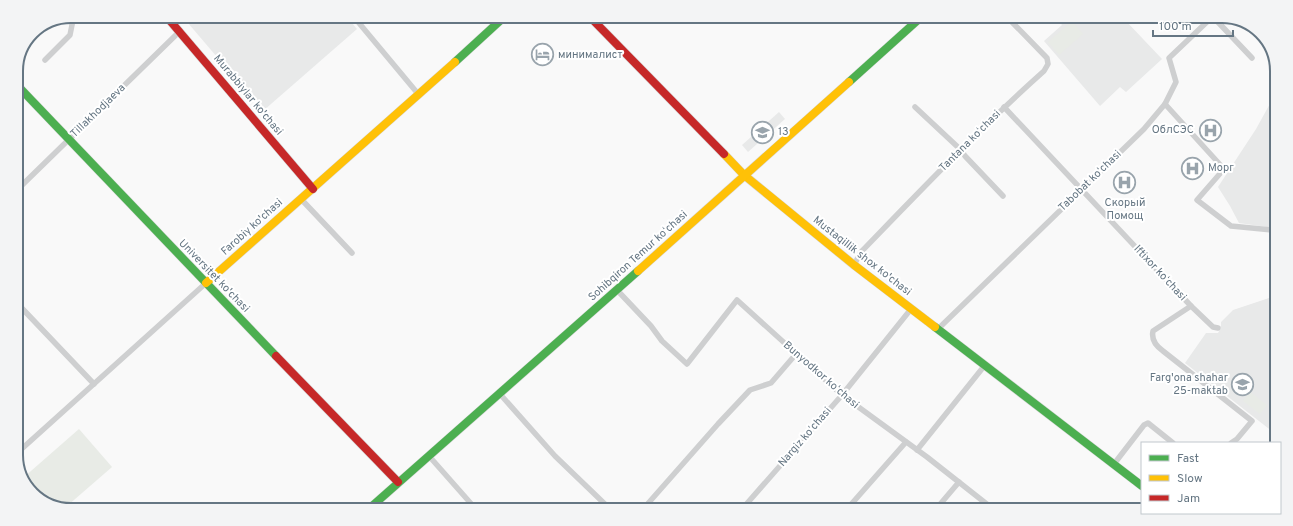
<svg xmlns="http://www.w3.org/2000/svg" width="1293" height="526" font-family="Overpass,sans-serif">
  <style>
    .built { fill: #e8e9e9 }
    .green { fill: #e8ebe6 }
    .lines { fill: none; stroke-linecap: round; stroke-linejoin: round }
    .fast-casing { stroke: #d5d6d7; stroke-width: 9 }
    .slow-casing { stroke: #d5d6d7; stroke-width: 9 }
    .jam-casing { stroke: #d5d6d7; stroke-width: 9 }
    .street { stroke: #cecfd0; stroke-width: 5.5 }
    .fast { stroke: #4caf50; stroke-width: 8 }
    .slow { stroke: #ffc107; stroke-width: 8 }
    .jam { stroke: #c62828; stroke-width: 8 }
    .labels { text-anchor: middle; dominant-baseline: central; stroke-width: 4; stroke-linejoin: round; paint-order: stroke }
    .poi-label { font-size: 11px; fill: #657683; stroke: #fff; text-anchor: start }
    .street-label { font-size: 11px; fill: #657683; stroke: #fff }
    .rim { fill: none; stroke: #657683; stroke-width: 2 }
  </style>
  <rect width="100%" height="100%" fill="#f9f9f9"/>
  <!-- built -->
  <g class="built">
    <path d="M182 16 347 17 357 29 263 111Z"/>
    <path d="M1057 19 1125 20 1162 59 1126 92 1120 87 1100 106 1044 41 1062 25Z"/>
    <path d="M1277 91 1275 225 1273 228 1239 223 1230 206 1218 187 1256 129Z"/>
    <path d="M779 112 785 119 748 152 742 145Z"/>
    <path d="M1275 296 1273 432 1185 363 1206 333H1218L1221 328V322L1233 310Z"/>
  </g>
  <!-- green -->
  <g class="green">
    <path d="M1072 21 1083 34 1059 55 1048 42Z"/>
    <path d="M1250 392 1267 405 1260 414 1243 401Z"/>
    <path d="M79 429 112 467 67 506H50L27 488 23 478Z"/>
  </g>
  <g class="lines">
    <defs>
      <g id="fast">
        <path d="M455 62 503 18"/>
        <path d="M849 82 919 19"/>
        <path d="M16 84 276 356"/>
        <path d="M935 327 1142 486"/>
        <path d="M371 507 638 271"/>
      </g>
      <g id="slow">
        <path d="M724 154 744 175 854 265 935 327"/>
        <path d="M638 271 849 82"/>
        <path d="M206 283 455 62"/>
      </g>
      <g id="jam">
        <path d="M166 16 313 189"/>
        <path d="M591 18 724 154"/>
        <path d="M276 356 398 482"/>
      </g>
    </defs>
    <!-- fast casing -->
    <use href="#fast" class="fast-casing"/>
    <!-- slow casing -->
    <use href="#slow" class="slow-casing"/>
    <!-- jam casing -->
    <use href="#jam" class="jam-casing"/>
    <!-- street -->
    <g class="street">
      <path d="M354 17 419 95"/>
      <path d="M1216 20 1252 58"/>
      <path d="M45 60 70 35 73 20 71 16"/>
      <path d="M1165 104 1224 169 1197 200 1231 226 1272 230 1275 233"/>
      <path d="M915 107 961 150 965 156 1003 196"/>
      <path d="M1004 107 1191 306 1153 331C1151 340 1156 346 1163 351L1252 421 1237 439 1231 443"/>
      <path d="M16 191 180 31"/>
      <path d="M301 199 352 253"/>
      <path d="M854 265 861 252C921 190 980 128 1044 71L1048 64 1047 58 1009 19"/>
      <path d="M617 290 651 326 662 341 687 364 737 300 842 395 927 457 993 509"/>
      <path d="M16 302 94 384"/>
      <path d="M1191 306 1213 327 1218 328"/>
      <path d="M938 329 1144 129 1165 104 1176 82 1169 58 1209 20"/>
      <path d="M500 394 555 456 609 508"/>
      <path d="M917 450 985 365"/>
      <path d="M16 454 206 283"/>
      <path d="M429 456 474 507"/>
      <path d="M1114 464 1144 425 1148 423 1173 443"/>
      <path d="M644 508 718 424 750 390 771 383 796 354"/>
      <path d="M743 508 842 395 911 309"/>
      <path d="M847 509 906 442"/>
      <path d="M936 509 959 482"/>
    </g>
    <!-- fast -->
    <use href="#fast" class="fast"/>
    <!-- slow -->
    <use href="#slow" class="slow"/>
    <!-- jam -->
    <use href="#jam" class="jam"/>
  </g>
  <!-- icons -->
  <defs>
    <symbol id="hotel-ring" viewBox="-11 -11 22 22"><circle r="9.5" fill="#fff" stroke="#99a4ac" stroke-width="1.5"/><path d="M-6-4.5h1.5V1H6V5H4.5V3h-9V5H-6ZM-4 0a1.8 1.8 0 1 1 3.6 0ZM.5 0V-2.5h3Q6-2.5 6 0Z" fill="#99a4ac"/></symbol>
    <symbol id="hospital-ring" viewBox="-11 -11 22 22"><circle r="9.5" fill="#fff" stroke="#99a4ac" stroke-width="1.5"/><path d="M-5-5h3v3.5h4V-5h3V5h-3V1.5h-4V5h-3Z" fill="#99a4ac"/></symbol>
    <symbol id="school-ring" viewBox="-11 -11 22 22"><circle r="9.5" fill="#fff" stroke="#99a4ac" stroke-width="1.5"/><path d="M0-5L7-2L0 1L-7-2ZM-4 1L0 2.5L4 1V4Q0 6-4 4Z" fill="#99a4ac"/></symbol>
  </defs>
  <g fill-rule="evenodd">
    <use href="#hotel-ring" x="530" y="42" width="25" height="25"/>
    <use href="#hospital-ring" x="1198" y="118" width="25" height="25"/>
    <use href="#school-ring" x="750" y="120" width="25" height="25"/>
    <use href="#hospital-ring" x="1180" y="156" width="25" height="25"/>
    <use href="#hospital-ring" x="1112" y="170" width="25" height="25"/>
    <use href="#school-ring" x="1230" y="372" width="25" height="25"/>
  </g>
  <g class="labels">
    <!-- poi labels -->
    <g class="poi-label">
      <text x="558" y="55">минималист</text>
      <text x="1194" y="130" text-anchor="end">ОблСЭС</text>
      <text x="778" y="132">13</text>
      <text x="1208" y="168">Морг</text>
      <text x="1125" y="203" text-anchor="middle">Скорый<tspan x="1125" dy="13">Помощ</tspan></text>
      <text x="1228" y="378" text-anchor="end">Farg'ona shahar<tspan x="1228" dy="13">25-maktab</tspan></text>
    </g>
    <!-- street labels -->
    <g class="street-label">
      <text transform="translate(248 95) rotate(50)">Murabbiylar ko'chasi</text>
      <text transform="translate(98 111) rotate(-44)">Tillakhodjaeva</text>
      <text transform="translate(970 141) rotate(-45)">Tantana koʻchasi</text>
      <text transform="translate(1090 181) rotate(-44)">Tabobat koʻchasi</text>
      <text transform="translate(252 227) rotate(-42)">Farobiy ko'chasi</text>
      <text transform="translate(638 256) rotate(-42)">Sohibqiron Temur koʻchasi</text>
      <text transform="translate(862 256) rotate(38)">Mustaqillik shox ko'chasi</text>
      <text transform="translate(1160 273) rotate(47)">Iftixor koʻchasi</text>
      <text transform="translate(214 276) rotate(46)">Universitet ko'chasi</text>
      <text transform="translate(821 375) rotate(41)">Bunyodkor koʻchasi</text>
      <text transform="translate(805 437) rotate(-49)">Nargiz koʻchasi</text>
    </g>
  </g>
  <!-- crop -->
  <path d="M0 0H1293V526H0ZM71 23H1222A48 48 0 0 1 1270 71V455A48 48 0 0 1 1222 503H71A48 48 0 0 1 23 455V71A48 48 0 0 1 71 23Z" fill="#f3f4f5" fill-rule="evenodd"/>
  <path class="rim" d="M71 23H1222A48 48 0 0 1 1270 71V455A48 48 0 0 1 1222 503H71A48 48 0 0 1 23 455V71A48 48 0 0 1 71 23Z"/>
  <!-- legend -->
  <rect x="1141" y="442" width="140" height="72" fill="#ffffff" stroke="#c1c8cd"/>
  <rect x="1149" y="455" width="20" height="6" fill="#4caf50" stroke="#c1c8cd"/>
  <text x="1177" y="462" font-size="12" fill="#657683">Fast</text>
  <rect x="1149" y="475" width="20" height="6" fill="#ffc107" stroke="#c1c8cd"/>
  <text x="1177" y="482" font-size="12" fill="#657683">Slow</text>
  <rect x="1149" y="495" width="20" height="6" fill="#c62828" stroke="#c1c8cd"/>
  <text x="1177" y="502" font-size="12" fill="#657683">Jam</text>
  <!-- scale -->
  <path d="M1153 30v6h80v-6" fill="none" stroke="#657683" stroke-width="2"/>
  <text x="1159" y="30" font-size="12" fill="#657683" stroke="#ffffff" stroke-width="3" paint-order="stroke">100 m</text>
</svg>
